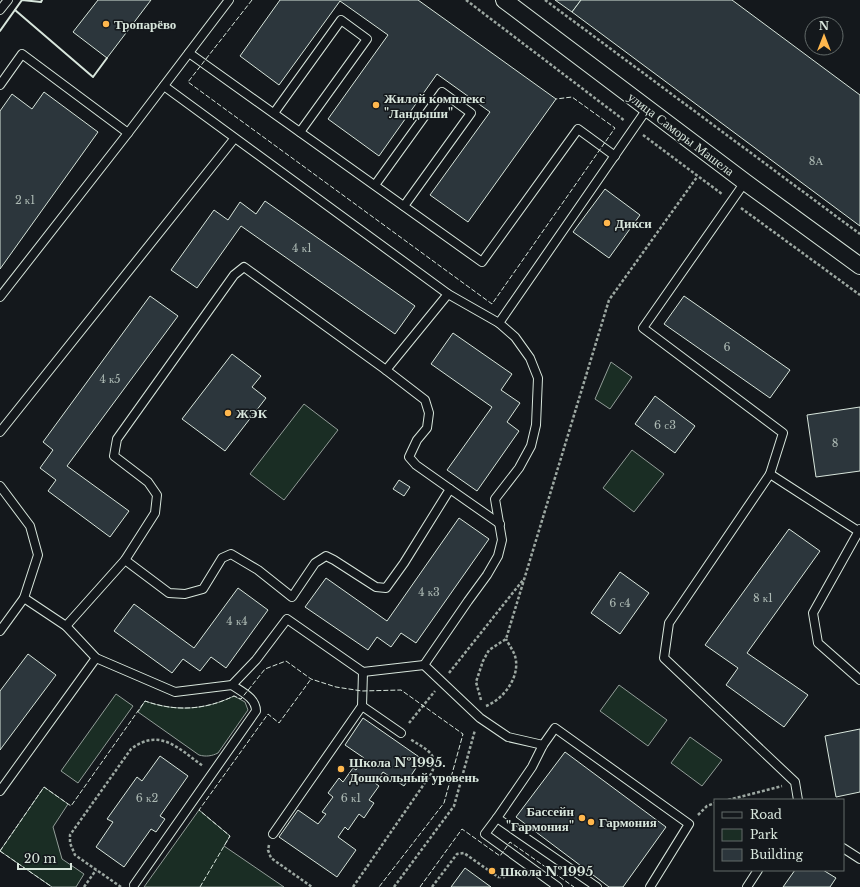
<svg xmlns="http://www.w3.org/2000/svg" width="860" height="887" font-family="'Libre Baskerville',serif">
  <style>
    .green { fill: #1a2d24; stroke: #939e99 }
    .building { fill: #2c363c; stroke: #d8e6dc }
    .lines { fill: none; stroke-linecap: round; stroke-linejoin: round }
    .lane-casing { stroke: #d8e6dc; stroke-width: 10 }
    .street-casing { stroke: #d8e6dc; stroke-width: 18 }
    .path { stroke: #9da8a2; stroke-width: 2.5; stroke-dasharray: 3 2; stroke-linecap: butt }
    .lane { stroke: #14181c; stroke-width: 8 }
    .street { stroke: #14181c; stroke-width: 16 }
    .fence { stroke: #d8e6dc; stroke-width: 1; stroke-dasharray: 5 2; stroke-linecap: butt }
    .wall { stroke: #d8e6dc; stroke-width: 2 }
    .poi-dot { fill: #ffb74d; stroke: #14181c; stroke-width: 1.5 }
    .labels { text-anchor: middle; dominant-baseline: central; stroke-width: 3; stroke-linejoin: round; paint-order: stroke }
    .number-label { font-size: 11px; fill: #adbab4 }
    .poi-label { font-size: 13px; font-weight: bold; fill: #d8e6dc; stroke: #14181c; text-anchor: start }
    .street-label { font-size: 13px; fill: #d8e6dc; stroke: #14181c }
  </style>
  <rect width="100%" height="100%" fill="#14181c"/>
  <!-- green -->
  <g class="green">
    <path d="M611 362 632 377 610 409 595 399Z"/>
    <path d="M304 404 338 430 284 500 250 474Z"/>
    <path d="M632 450 664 474 634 512 603 488Z"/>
    <path d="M619 685 667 720 648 746 600 711Z"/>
    <path d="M116 694 133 706 78 783 61 771Z"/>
    <path d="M234 696 245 702 248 710 218 753C212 756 206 757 199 755L138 712 145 701C176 712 205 710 234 696Z"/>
    <path d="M690 737 722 760 702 786 671 763Z"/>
    <path d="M44 787 68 804 53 827 62 859 84 874 76 887H52L0 851Z"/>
    <path d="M199 810 230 836 224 846 284 887H144Z"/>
  </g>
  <!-- building -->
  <g class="building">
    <path d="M98 0H151L107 58 73 32Z"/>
    <path d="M280 0H418L556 99 468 222 430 195 490 112 437 74 379 156 328 119 388 35 340 1 279 85 240 56Z"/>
    <path d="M555 0H581L572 12Z"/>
    <path d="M581 0H732L860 95V226L572 12Z"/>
    <path d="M44 92 98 132 0 269V111L12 94 32 109Z"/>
    <path d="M605 189 640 215 609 258 573 232Z"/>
    <path d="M265 201 415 306 395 334 241 226 197 288 171 270 214 210 228 220 240 202 256 214Z"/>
    <path d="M150 296 178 316 67 466 129 511 110 537 48 491 56 480 40 468 53 450 43 442Z"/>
    <path d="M684 296 790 370 770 398 664 324Z"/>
    <path d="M453 333 512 374 501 390 520 403 507 422 519 431 477 491 447 470 492 407 431 364Z"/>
    <path d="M232 354 261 376 252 387 266 398 225 451 182 419Z"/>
    <path d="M655 396 695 426 675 453 635 424Z"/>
    <path d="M860 407V471L816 477 807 415Z"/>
    <path d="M399 480 410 487 404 496 393 489Z"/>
    <path d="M459 518 489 539 416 643 401 633 391 647 377 637 368 650 305 607 326 578 387 621Z"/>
    <path d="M789 529 820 551 747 653 808 695 784 727 726 685 738 668 705 645Z"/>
    <path d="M620 572 649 593 620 634 591 613Z"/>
    <path d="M238 588 268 610 226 668 211 657 200 671 183 659 172 673 114 631 134 604 194 648Z"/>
    <path d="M28 654 56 675 0 750V691Z"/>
    <path d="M363 718 422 759 404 786 383 772 375 783 379 786 369 800 374 803 364 818 359 814 348 830 345 827 338 837 356 850 337 877 279 837 298 810 318 824 326 814 322 812 333 797 328 793 339 778 343 782 353 768 356 770 364 758 345 745Z"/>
    <path d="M860 729V792L836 797 825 736Z"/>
    <path d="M565 752 666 827 623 887H609L516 817Z"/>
    <path d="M160 756 188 776 160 816 165 819 156 832 151 829 124 867 96 847 113 822 107 819 137 777 142 781Z"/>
    <path d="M465 868 491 887H451Z"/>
    <path d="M795 870H823L836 878 830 887H783Z"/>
  </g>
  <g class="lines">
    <defs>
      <g id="lane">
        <path d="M0 10 8 0"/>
        <path d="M189 53 482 262 578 129 615 156"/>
        <path d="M0 85 22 54 128 133"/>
        <path d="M164 86 448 294 499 323"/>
        <path d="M274 113 341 20 367 39 300 132"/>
        <path d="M745 182 643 328 783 433 770 474"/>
        <path d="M375 185 442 92 471 113 404 206"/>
        <path d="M0 297 128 133 229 0"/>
        <path d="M0 432 234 139"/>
        <path d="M0 486 30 526 38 555 24 598 0 631"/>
        <path d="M450 489 500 524"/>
        <path d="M860 529 813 613 818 643 860 680"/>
        <path d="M125 560 169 593 185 594 203 589 222 558 231 554 258 570 292 597 315 563 326 556 334 560 376 587 386 588 404 563 450 489 416 465 409 457 417 440 427 428 429 413 425 400 386 370"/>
        <path d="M24 598 66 626 96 658 175 692 232 685 256 660 287 619 363 672 424 665"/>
        <path d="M66 626 125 560 155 513 157 495 148 482 114 456 117 439 234 275 244 267 386 370 448 294"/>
        <path d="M362 706 363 672"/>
        <path d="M543 745 508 737 480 718 424 665 468 601 487 575 498 556 502 540 495 499 519 468 531 446 536 425 538 378 530 358 515 337 499 323 647 109"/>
        <path d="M0 791 96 658"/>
        <path d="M798 800 795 782 664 658 669 623 770 474 858 531"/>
        <path d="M497 818 485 834 558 887"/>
        <path d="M273 834 362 706 401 733"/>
        <path d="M843 848 860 859"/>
        <path d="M134 885 256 711C256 698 242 692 232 685"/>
        <path d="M597 887 497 818 532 767 543 745 555 728 689 824 650 887"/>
        <path d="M747 887 758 870"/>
      </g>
      <path id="street" d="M504 0 745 182 860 266"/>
    </defs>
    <!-- lane casing -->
    <use href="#lane" class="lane-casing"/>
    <!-- street casing -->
    <use href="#street" class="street-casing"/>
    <!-- path -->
    <g class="path">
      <path d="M466 0 625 121"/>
      <path d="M545 0 860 234"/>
      <path d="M643 135 722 194"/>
      <path d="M741 208 860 295"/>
      <path d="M449 673 523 580"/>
      <path d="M481 700 476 682 483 661 489 650 506 639 609 300 697 177"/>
      <path d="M486 706C504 699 521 676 515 656 513 650 509 645 506 639"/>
      <path d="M409 723 435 691"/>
      <path d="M728 800 782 786"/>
      <path d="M698 815 707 806 715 803"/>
      <path d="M269 845 268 850 271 858 312 887"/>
      <path d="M84 887 96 870"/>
      <path d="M121 887 75 855 70 843V835L131 749C160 727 179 749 203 766"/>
      <path d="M353 887 431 774C441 754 425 749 410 739"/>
      <path d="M394 887 454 806 475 730"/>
      <path d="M432 887 457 854 464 853 498 877H504L510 868"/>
    </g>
    <!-- lane -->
    <use href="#lane" class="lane"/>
    <!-- street -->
    <use href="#street" class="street"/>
    <!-- fence -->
    <g class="fence">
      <path d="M252 0 188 82 492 304 615 128 572 97 556 99"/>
      <path d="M0 851 44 787 71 806 145 701C176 712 205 710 234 696L241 699 265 669 286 661 311 679 336 687 362 691 401 690 463 734 444 803 379 887"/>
      <path d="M0 851 52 887"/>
      <path d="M200 887 230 836 199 810 268 714 279 723 311 679"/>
      <path d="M420 887 462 829 500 856 510 842 574 887"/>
    </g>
    <!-- wall -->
    <g class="wall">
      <path d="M15 10 93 77 107 58"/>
      <path d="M0 31 22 0 41 2 42 0"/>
    </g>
  </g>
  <!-- markers -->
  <g class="poi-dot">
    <circle cx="106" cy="24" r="4"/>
    <circle cx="376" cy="105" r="4"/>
    <circle cx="607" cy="223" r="4"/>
    <circle cx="228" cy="413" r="4"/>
    <circle cx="341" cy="769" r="4"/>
    <circle cx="582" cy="818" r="4"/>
    <circle cx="591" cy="822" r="4"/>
    <circle cx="492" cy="871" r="4"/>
  </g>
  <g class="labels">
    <!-- number labels -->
    <g class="number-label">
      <text x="816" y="161">8А</text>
      <text x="25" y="200">2 к1</text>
      <text x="302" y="248">4 к1</text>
      <text x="727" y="347">6</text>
      <text x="110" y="379">4 к5</text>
      <text x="665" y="425">6 с3</text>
      <text x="835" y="443">8</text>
      <text x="429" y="592">4 к3</text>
      <text x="763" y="598">8 к1</text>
      <text x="620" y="603">6 с4</text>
      <text x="237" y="621">4 к4</text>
      <text x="147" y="798">6 к2</text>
      <text x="351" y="798">6 к1</text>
    </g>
    <!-- poi labels -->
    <g class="poi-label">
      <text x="114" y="24">Тропарёво</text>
      <text x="384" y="98">Жилой комплекс<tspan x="384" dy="15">"Ландыши"</tspan></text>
      <text x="615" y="223">Дикси</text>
      <text x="236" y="413">ЖЭК</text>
      <text x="349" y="762">Школа №1995.<tspan x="349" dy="15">Дошкольный уровень</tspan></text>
      <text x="574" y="811" text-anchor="end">Бассейн<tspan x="574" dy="15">"Гармония"</tspan></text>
      <text x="599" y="822">Гармония</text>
      <text x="500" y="871">Школа №1995</text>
    </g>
    <!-- street labels -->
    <g class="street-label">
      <text transform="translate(681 134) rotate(37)">улица Саморы Машела</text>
    </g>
  </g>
  <!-- legend -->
  <rect x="714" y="799" width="130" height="72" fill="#14181c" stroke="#626a69"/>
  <rect x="722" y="812" width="20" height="6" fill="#14181c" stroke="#626a69"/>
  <text x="750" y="819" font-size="12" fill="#d8e6dc">Road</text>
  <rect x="722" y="829" width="20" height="12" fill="#1a2d24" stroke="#626a69"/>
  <text x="750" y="839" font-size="12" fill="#d8e6dc">Park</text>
  <rect x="722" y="849" width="20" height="12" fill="#2c363c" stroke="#626a69"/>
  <text x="750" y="859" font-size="12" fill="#d8e6dc">Building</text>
  <!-- north arrow -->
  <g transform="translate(824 36)"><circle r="19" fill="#14181c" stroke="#626a69"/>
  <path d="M0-3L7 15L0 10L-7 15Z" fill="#ffb74d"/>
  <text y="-6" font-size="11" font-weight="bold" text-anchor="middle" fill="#d8e6dc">N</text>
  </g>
  <!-- scale -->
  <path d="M18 863v6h53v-6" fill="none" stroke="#d8e6dc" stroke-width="2"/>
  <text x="24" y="863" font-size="12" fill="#d8e6dc" stroke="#14181c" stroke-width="3" paint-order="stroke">20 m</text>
</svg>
